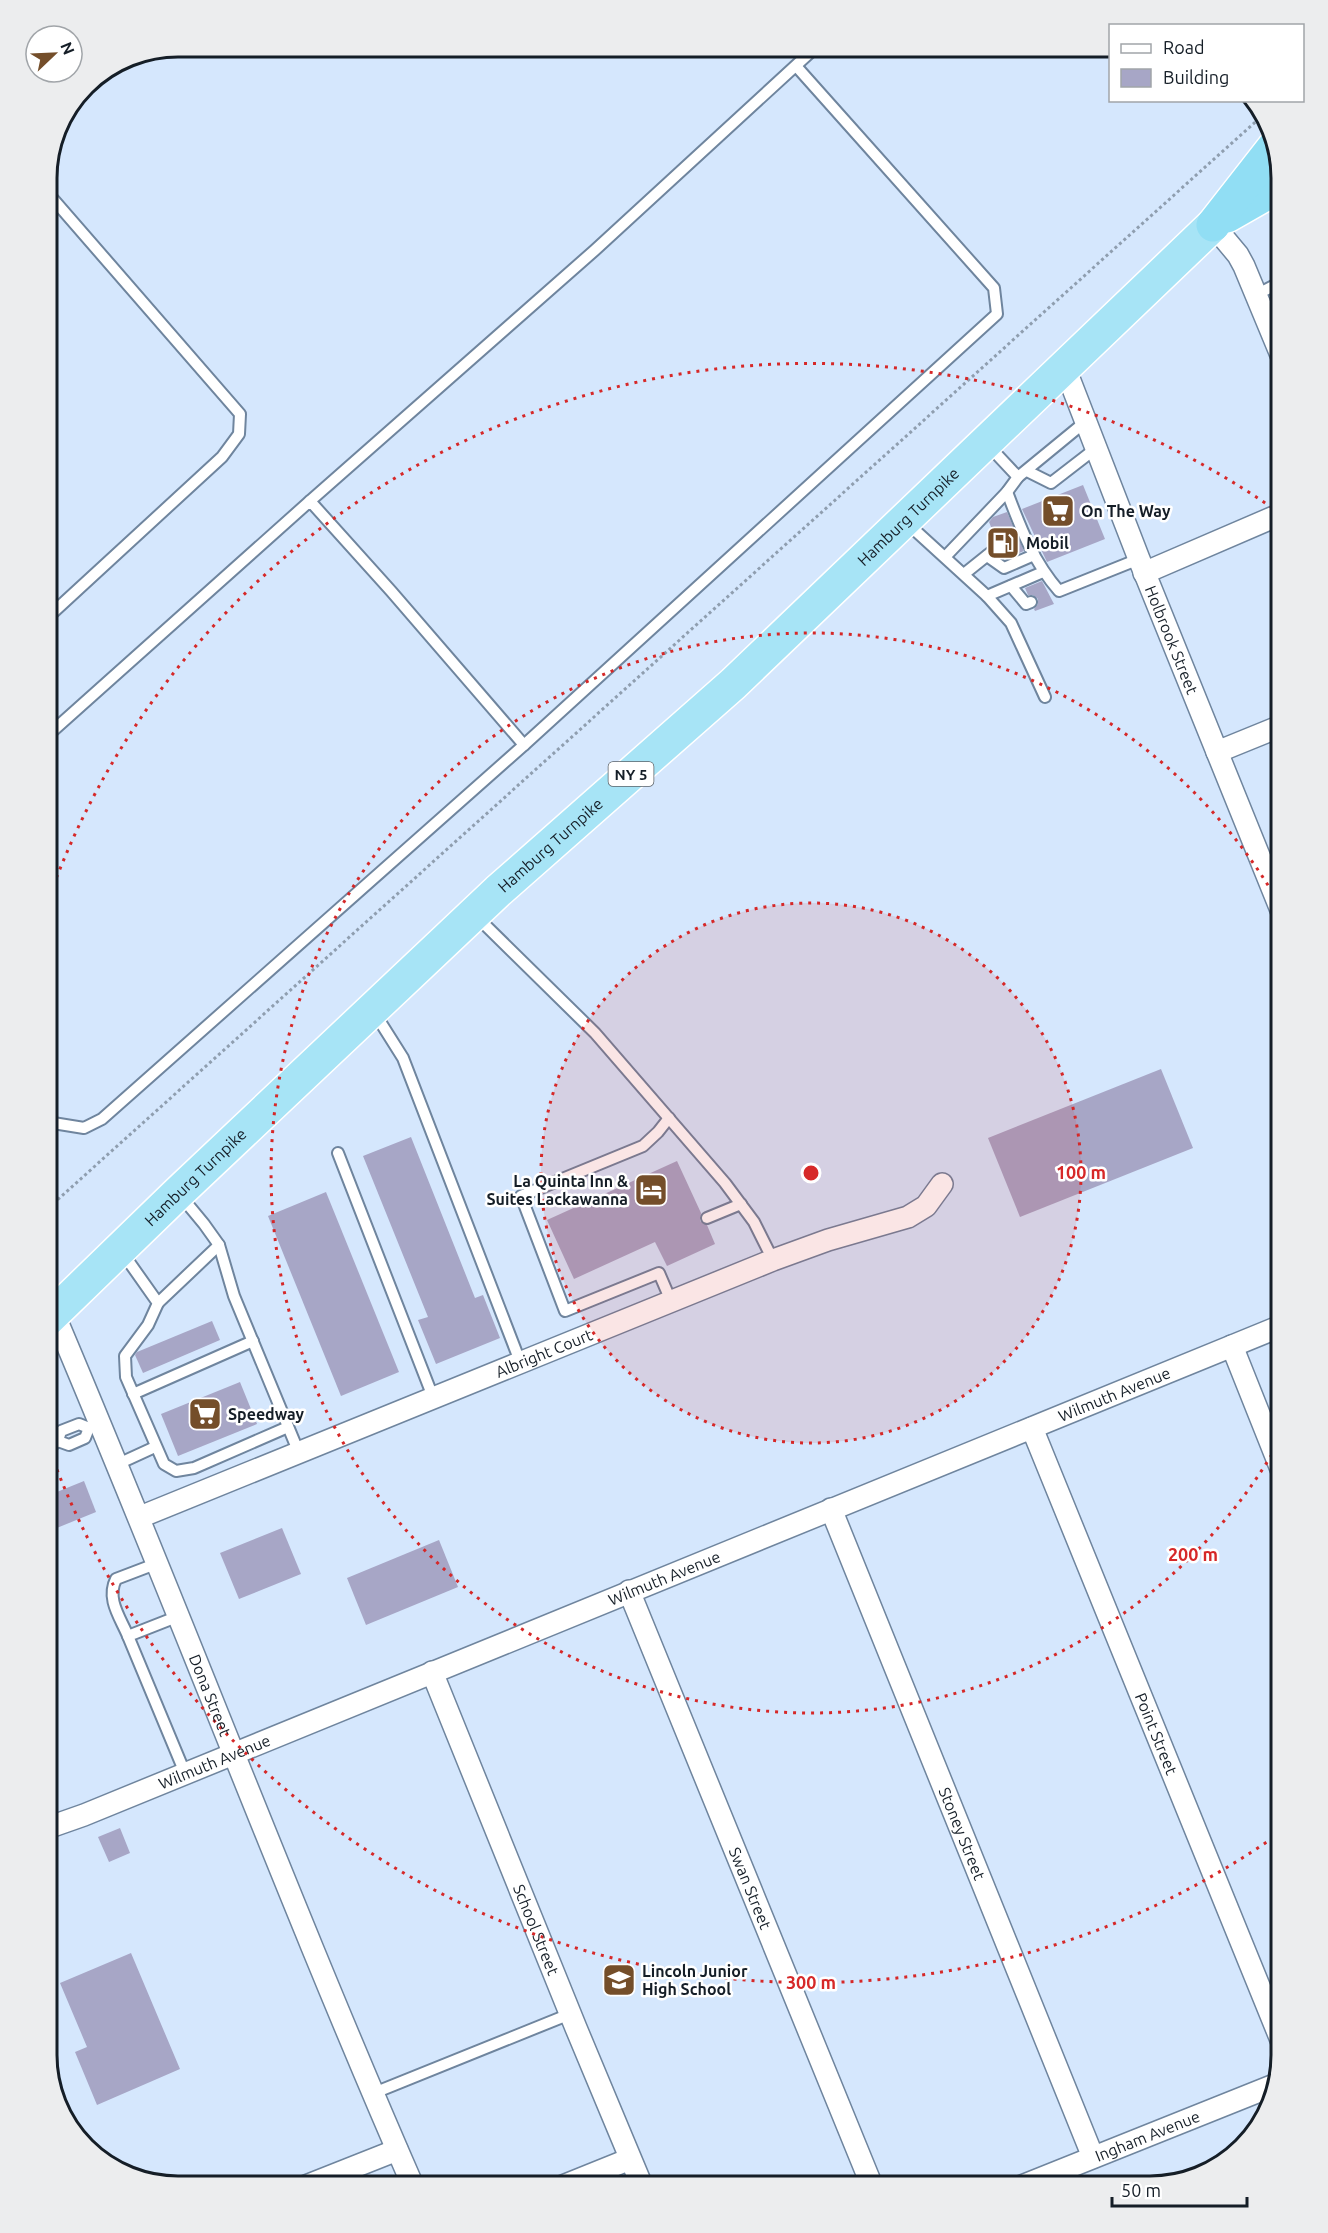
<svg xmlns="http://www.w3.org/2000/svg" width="1328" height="2233" font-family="Ubuntu,sans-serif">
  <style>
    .building { fill: #a7a6c6 }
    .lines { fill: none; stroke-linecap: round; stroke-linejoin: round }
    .service-casing { stroke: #6f859e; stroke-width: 14 }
    .minor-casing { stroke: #6f859e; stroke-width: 24 }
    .trunk-casing { stroke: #fff; stroke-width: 36 }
    .motorway-casing { stroke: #fff; stroke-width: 36 }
    .path { stroke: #8f9eaf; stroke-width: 3; stroke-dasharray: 3 3; stroke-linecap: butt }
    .service { stroke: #fff; stroke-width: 10 }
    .minor { stroke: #fff; stroke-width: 21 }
    .trunk { stroke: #a7e4f6; stroke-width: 33 }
    .motorway { stroke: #91def4; stroke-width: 33 }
    .ring { fill: none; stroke: #d62828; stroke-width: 3; stroke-dasharray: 3 6 }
    .labels { text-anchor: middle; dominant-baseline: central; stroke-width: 5; stroke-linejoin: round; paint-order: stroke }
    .shield { fill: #fff; stroke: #5b6268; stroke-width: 1.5 }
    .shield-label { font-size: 15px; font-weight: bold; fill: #151e27 }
    .poi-label { font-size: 16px; font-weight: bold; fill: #151e27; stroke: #fff; text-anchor: start }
    .street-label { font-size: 16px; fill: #151e27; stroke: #fff }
    .rim { fill: none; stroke: #151e27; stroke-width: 3 }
    .centre { fill: #d62828; stroke: #fff; stroke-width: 3 }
    .ring-label { font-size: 18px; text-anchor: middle; font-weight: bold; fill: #d62828; stroke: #fff; stroke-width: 5; stroke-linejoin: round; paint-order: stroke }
  </style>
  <rect width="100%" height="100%" fill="#d5e7fd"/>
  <!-- building -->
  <g class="building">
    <path d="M1083 485 1105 539 1047 562 1022 509Z"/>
    <path d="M1007 512 1024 551 1005 559 1002 554 1006 549V544L1002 539H996L989 522 993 517Z"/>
    <path d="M1042 581 1054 604 1035 611 1034 609 1038 604V599L1033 595H1028L1025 588Z"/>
    <path d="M1161 1069 1193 1148 1020 1217 988 1138Z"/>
    <path d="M411 1137 475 1298 483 1295 500 1338 436 1364 418 1320 428 1317 363 1156Z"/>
    <path d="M677 1161 701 1213 700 1221 707 1225 715 1244 667 1266 655 1242 574 1279 547 1220Z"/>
    <path d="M326 1192 399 1372 341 1396 268 1216Z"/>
    <path d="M212 1321 220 1340 143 1373 135 1355 137 1352Z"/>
    <path d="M240 1382 257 1424 178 1456 161 1414Z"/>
    <path d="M84 1481 96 1512 47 1532V1496Z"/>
    <path d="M282 1528 301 1574 239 1599 220 1553Z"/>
    <path d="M439 1540 458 1587 366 1625 347 1578Z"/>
    <path d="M120 1828 130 1853 109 1862 98 1837Z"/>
    <path d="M131 1953 180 2069 97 2105 75 2052 87 2047 60 1983Z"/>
  </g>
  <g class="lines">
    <defs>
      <g id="service">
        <path d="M1256 295 1281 282"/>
        <path d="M988 445 1018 477"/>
        <path d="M1027 471 1051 483 1095 449"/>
        <path d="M1007 492C1021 529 1033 561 1059 591L1139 559"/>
        <path d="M310 501 595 250 816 47"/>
        <path d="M907 523 987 596 1043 572"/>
        <path d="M987 556 1004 568 1034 555"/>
        <path d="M945 557 1007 492 1018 477 1085 422"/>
        <path d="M964 574 999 546"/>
        <path d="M1011 586 1026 604 1031 602"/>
        <path d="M987 596 1011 623 1045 697"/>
        <path d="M47 618 222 457 239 434 240 414 47 192"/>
        <path d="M524 745 997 314 994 288 796 66"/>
        <path d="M476 916 595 1033 725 1183 754 1222 773 1260"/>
        <path d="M374 1012 403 1058 521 1364"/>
        <path d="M669 1118 658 1132 643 1146 521 1196 565 1311 659 1273 671 1301"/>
        <path d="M47 1122 84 1128 102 1119 524 745 391 591 310 501 47 736"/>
        <path d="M338 1153 433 1397"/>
        <path d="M180 1195 204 1224 219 1245 234 1296 299 1453"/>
        <path d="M707 1218 741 1204"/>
        <path d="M122 1252 158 1303 148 1325 125 1356 126 1377 164 1464 176 1471 194 1468 288 1427"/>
        <path d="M158 1303 219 1245"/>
        <path d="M133 1394 253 1341"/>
        <path d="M89 1428 85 1438 69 1445 58 1441 61 1431 79 1424 89 1428 101 1424"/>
        <path d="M47 1449 58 1441"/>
        <path d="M118 1464 155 1447"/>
        <path d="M179 1616 128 1636 185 1773"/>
        <path d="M128 1636C120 1617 106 1599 116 1579L158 1563"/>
        <path d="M374 2093 570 2014"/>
      </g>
      <g id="minor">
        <path d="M1213 225 1238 255 1244 266 1281 355"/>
        <path id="s1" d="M1065 368 1139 559 1281 910"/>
        <path d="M1144 573 1281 514"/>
        <path d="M1217 752 1281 726"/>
        <path id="s2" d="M48 1306 54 1314C177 1603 287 1898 413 2186"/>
        <path d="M1232 1346 1281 1469"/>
        <path id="s3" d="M1032 1428 1281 2040"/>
        <path id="s4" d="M831 1509 1093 2157"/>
        <path id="s5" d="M140 1517 773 1260 828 1240 908 1217 926 1206 942 1184"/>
        <path id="s6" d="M629 1591 872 2186"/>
        <path id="s7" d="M432 1672 576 2028 642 2186"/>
        <path id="s8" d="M47 1828 84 1815 1281 1326"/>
        <path d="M306 2186 397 2150"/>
        <path d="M563 2186 630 2159"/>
        <path id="s9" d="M1022 2186 1272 2086"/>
      </g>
      <g id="trunk">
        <path id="s10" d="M47 1320 178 1193 498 891 733 684 1213 225"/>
      </g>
      <g id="motorway">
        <path d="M1227 216 1281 185"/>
        <path d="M1213 225 1274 147"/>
      </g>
    </defs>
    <!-- service casing -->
    <use href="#service" class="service-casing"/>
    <!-- minor casing -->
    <use href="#minor" class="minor-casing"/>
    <!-- trunk casing -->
    <use href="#trunk" class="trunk-casing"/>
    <!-- motorway casing -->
    <use href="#motorway" class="motorway-casing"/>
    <!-- path -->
    <g class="path">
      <path d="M47 1214 55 1202 1263 115"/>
      <path d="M47 1229 53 1249"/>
    </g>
    <!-- service -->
    <use href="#service" class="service"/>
    <!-- minor -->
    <use href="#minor" class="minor"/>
    <!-- trunk -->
    <use href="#trunk" class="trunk"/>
    <!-- motorway -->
    <use href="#motorway" class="motorway"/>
  </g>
  <!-- distance rings -->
  <circle cx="811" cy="1173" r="270" fill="#d62828" fill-opacity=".12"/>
  <g class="ring">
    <circle cx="811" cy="1173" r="270"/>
    <path d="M1281 1439A540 540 0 1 1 1281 907"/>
    <path d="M1281 1832A810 810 0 0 1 47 1443M47 903A810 810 0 0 1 1281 514"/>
  </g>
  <!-- icons -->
  <defs>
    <symbol id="supermarket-square" viewBox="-11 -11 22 22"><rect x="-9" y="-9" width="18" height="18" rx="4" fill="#744e2a" stroke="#fff"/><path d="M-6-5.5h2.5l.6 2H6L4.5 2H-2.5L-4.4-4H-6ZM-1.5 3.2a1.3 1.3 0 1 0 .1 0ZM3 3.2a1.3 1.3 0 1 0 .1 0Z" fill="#fff"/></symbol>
    <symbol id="fuel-square" viewBox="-11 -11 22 22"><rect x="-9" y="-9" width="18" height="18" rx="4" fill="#744e2a" stroke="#fff"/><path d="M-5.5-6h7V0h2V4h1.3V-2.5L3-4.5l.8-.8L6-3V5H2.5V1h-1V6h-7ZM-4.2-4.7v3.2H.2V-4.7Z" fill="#fff"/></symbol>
    <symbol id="hotel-square" viewBox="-11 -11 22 22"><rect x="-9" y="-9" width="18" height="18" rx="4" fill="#744e2a" stroke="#fff"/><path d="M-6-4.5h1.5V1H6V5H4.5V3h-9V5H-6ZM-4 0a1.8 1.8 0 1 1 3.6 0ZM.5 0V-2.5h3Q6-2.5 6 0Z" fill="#fff"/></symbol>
    <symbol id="school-square" viewBox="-11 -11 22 22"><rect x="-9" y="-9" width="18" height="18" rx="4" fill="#744e2a" stroke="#fff"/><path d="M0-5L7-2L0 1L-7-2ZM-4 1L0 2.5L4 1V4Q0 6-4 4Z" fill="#fff"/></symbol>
  </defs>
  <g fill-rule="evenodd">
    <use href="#supermarket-square" x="1039" y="492" width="38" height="38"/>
    <use href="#fuel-square" x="984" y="524" width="38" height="38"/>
    <use href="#hotel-square" x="632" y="1171" width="38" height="38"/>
    <use href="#supermarket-square" x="186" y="1395" width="38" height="38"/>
    <use href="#school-square" x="600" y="1961" width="38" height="38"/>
  </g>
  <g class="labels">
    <!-- shield labels -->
    <rect class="shield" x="608.5" y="762" width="45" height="24" rx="4.5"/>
    <g class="shield-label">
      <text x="631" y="774">NY 5</text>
    </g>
    <!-- poi labels -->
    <g class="poi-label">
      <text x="1081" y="511">On The Way</text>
      <text x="1026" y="543">Mobil</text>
      <text x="628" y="1181" text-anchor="end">La Quinta Inn &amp;<tspan x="628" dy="18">Suites Lackawanna</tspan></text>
      <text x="228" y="1414">Speedway</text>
      <text x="642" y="1971">Lincoln Junior<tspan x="642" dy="18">High School</tspan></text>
    </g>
    <!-- street labels -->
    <g class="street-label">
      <text stroke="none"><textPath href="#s10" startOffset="1178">Hamburg Turnpike</textPath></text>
      <text stroke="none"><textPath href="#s1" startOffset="292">Holbrook Street</textPath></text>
      <text stroke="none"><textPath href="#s10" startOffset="692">Hamburg Turnpike</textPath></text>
      <text stroke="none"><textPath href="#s10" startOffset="206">Hamburg Turnpike</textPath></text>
      <text stroke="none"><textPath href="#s5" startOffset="436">Albright Court</textPath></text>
      <text stroke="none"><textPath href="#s8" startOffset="1152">Wilmuth Avenue</textPath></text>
      <text stroke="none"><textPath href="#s8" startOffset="666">Wilmuth Avenue</textPath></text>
      <text stroke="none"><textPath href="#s2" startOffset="422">Dona Street</textPath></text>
      <text stroke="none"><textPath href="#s3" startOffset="330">Point Street</textPath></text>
      <text stroke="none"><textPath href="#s8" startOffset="180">Wilmuth Avenue</textPath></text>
      <text stroke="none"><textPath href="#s4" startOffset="350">Stoney Street</textPath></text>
      <text stroke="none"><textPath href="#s6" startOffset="321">Swan Street</textPath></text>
      <text stroke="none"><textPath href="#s7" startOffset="278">School Street</textPath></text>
      <text stroke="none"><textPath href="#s9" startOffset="135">Ingham Avenue</textPath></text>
    </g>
  </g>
  <!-- crop -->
  <path d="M0 0H1328V2233H0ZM178 57H1150A121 121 0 0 1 1271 178V2055A121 121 0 0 1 1150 2176H178A121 121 0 0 1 57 2055V178A121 121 0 0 1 178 57Z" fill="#ecedee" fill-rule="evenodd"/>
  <path class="rim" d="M178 57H1150A121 121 0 0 1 1271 178V2055A121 121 0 0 1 1150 2176H178A121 121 0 0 1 57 2055V178A121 121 0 0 1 178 57Z"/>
  <circle cx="811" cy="1173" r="9" class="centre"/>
  <g class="ring-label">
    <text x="1081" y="1179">100 m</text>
    <text x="1193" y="1561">200 m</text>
    <text x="811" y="1989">300 m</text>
  </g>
  <!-- legend -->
  <rect x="1109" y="24" width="195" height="78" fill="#ffffff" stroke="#a1a5a9" stroke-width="1.5"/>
  <rect x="1121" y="44" width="30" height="9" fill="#ffffff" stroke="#a1a5a9" stroke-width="1.5"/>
  <text x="1163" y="54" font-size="18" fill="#151e27">Road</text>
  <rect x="1121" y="69" width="30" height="18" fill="#a7a6c6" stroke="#a1a5a9" stroke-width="1.5"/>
  <text x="1163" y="84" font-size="18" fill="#151e27">Building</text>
  <!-- north arrow -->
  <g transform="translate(54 54) rotate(67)"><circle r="28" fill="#ffffff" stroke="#a1a5a9" stroke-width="1.5"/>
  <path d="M0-4.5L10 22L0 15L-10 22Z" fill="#744e2a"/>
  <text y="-9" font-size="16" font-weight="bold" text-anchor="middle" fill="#151e27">N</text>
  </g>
  <!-- scale -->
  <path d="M1112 2197v9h135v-9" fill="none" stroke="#151e27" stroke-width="3"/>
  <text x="1121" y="2197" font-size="18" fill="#151e27" stroke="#ffffff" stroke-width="4.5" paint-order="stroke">50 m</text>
</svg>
